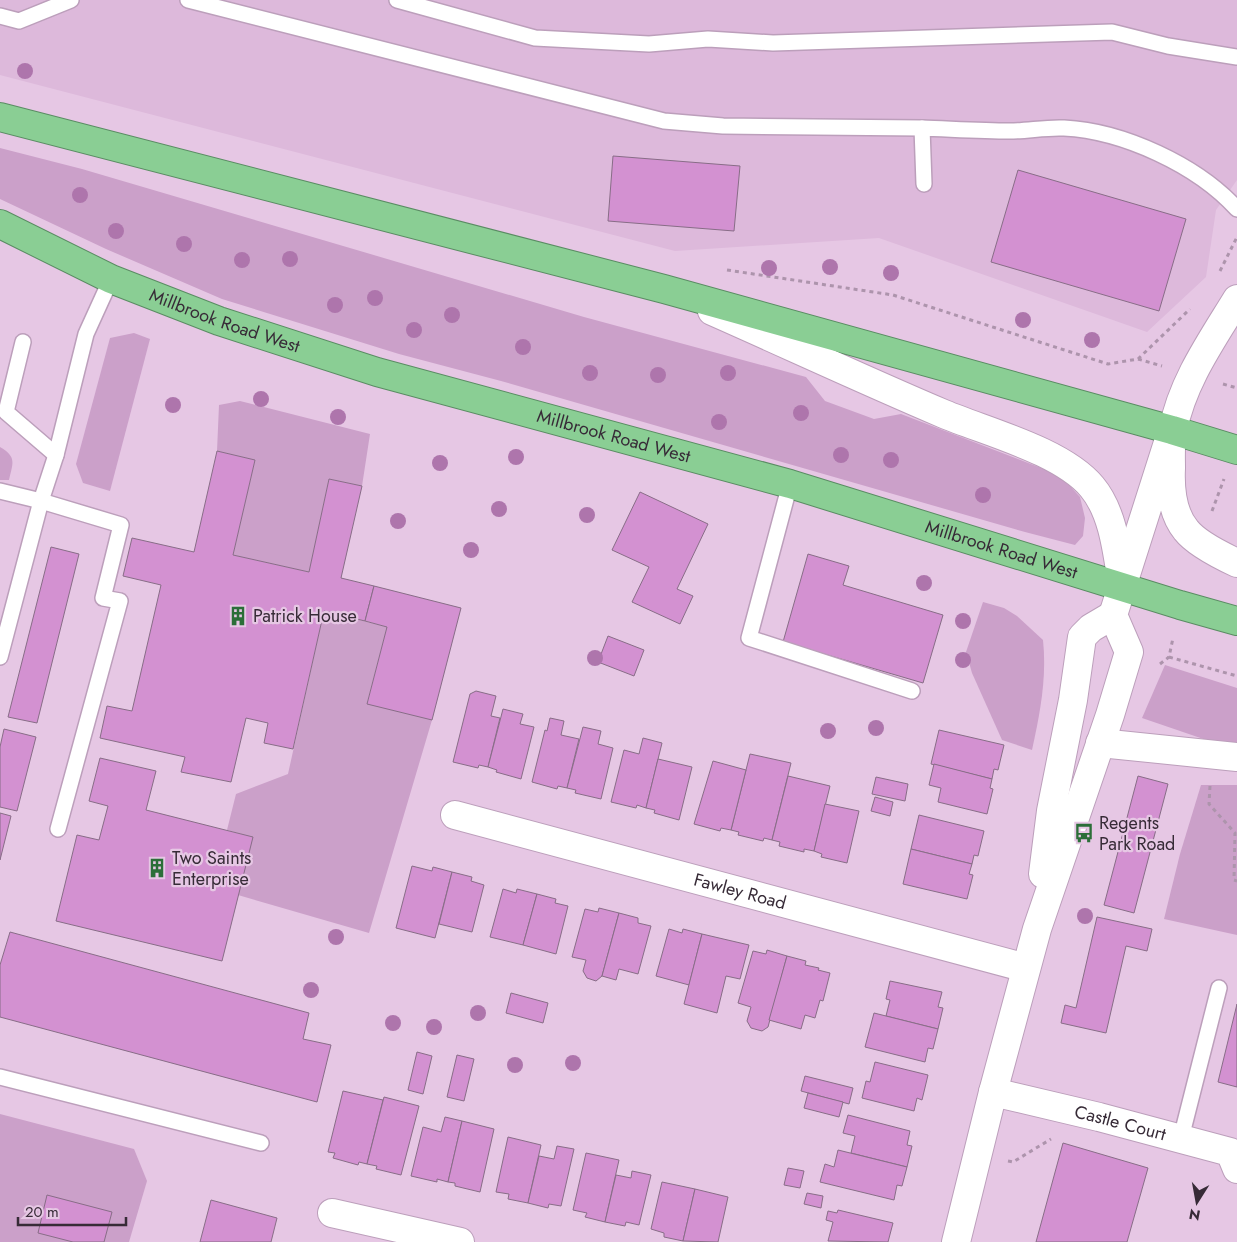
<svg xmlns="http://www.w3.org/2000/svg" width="1237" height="1242" font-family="Jost,sans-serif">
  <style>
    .built { fill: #ddb9db }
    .green { fill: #cba0c9 }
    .building { fill: #d391d1; stroke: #886d87 }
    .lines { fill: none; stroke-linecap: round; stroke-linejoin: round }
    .service-casing { stroke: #bc9fbb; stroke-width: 18 }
    .minor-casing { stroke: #bc9fbb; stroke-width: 30 }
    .tertiary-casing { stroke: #bc9fbb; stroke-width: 30 }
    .trunk-casing { stroke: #5a8c63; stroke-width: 30 }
    .path { stroke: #ad94ac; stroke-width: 3; stroke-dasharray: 4 4; stroke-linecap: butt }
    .service { stroke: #fff; stroke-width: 15 }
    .minor { stroke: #fff; stroke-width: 28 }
    .tertiary { stroke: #fff; stroke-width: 28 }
    .trunk { stroke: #8ace94; stroke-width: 28 }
    .tree { fill: #ae75ac }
    .labels { text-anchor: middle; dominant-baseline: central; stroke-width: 4.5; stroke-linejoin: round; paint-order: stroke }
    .street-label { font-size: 18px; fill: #372b37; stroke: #e6c7e4 }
    .poi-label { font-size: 18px; fill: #372b37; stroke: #e6c7e4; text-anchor: start }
  </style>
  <rect width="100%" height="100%" fill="#e6c7e4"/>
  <!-- built -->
  <path class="built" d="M0 0H1237V180L1216 210 1206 277 1147 332 879 238 675 251 0 75Z"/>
  <!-- green -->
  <g class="green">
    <path d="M0 148 82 169 584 317 806 377 825 401 874 419 901 414 1054 473 1070 486 1080 497 1085 518 1083 536 1075 545 1025 532 501 381 399 354 222 299 106 249 0 199Z"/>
    <path d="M134 333 150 339 110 491 83 483 76 464 110 338Z"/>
    <path d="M240 401 370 434 362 486 329 479 309 572 233 555 255 460 217 451 219 405Z"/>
    <path d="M0 447C17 457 13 463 9 480H0Z"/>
    <path d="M983 602 1004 608 1017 616 1043 640C1047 678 1040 713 1032 750L1002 740 972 673 966 652Z"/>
    <path d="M324 611 387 627 367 703 432 720 369 933 238 895 252 837 227 830 236 794 288 774Z"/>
    <path d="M1165 665 1237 688V746L1221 745 1142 718Z"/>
    <path d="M1201 785H1237V935L1164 919 1180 854Z"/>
    <path d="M0 1114 134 1149 147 1181 129 1242H0Z"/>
  </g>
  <!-- building -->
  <g class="building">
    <path d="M613 156 740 166 734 231 608 221Z"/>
    <path d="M1018 170 1186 219 1159 311 991 262Z"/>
    <path d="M217 451 255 460 233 555 309 572 329 479 362 486 341 578 374 586 365 621 324 611 293 749 264 743 268 723 246 718 231 782 181 772 185 757 100 738 107 706 132 711 161 585 123 576 132 538 194 552Z"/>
    <path d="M640 492 708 524 677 589 693 596 680 624 632 602 649 567 612 550Z"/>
    <path d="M51 547 79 554 37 723 8 717Z"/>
    <path d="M808 554 849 566 843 585 943 615 923 683 783 642Z"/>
    <path d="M374 586 461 608 432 720 367 704 387 627 365 621Z"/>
    <path d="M608 636 644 650 634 676 598 662Z"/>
    <path d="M476 691 496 696 491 716 500 718 488 767 479 765 478 768 453 762 470 694Z"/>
    <path d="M503 709 523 714 520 724 534 727 521 779 496 772 497 770 488 767Z"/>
    <path d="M550 718 564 721 561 735 579 739 567 788 558 786 557 789 532 782 545 730 547 731Z"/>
    <path d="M583 727 601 731 598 744 613 748 601 799 575 793 576 790 567 788Z"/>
    <path d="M4 729 36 737 17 811 0 807V747Z"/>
    <path d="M939 730 1004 745 998 770 994 769 992 779 931 764Z"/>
    <path d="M643 738 662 743 646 808 637 805 636 808 611 802 624 750 639 754Z"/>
    <path d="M750 754 791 763 772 840 764 838 763 841 738 835 739 832 731 830Z"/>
    <path d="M100 758 156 771 146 810 253 837 222 961 56 921 77 835 99 840 108 806 89 801Z"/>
    <path d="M658 759 692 767 679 820 654 813 655 810 646 808Z"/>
    <path d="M713 761 746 770 731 830 721 828 720 831 694 824Z"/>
    <path d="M934 764 992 779 990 788 993 789 987 814 938 802 941 788 929 785Z"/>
    <path d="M788 776 830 786 814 851 804 849V852L779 846 780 842 772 840Z"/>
    <path d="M1138 776 1168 784 1134 913 1104 905Z"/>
    <path d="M876 777 908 784 905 801 872 794Z"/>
    <path d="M875 797 893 802 890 816 871 811Z"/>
    <path d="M825 804 859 811 847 863 821 857 822 854 814 851Z"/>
    <path d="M0 813 11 816 0 860Z"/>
    <path d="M919 815 984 831 978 856 974 855 972 864 911 849Z"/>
    <path d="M911 849 972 864 969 874 973 875 967 899 903 884Z"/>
    <path d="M412 866 432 871 433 867 452 872 435 938 396 928Z"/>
    <path d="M452 872 472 877 471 881 484 885 472 932 439 924Z"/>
    <path d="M503 889 516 893 517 889 537 894 523 945 490 937Z"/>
    <path d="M537 894 556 899 555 903 568 906 556 954 523 945Z"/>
    <path d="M599 908 619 913 602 976 596 981 587 978 583 971 586 960 572 957 585 909 598 912Z"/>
    <path d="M619 913 638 918V923L651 926 638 974 619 969 616 980 602 976Z"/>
    <path d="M1097 917 1152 929 1147 951 1126 946 1106 1033 1061 1023 1065 1005 1076 1008Z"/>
    <path d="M669 929 682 933 683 929 702 934 689 985 656 976Z"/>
    <path d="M10 932 309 1013 303 1039 331 1045 317 1102 0 1017V965Z"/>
    <path d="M702 934 749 945 740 979 726 976 717 1013 684 1004Z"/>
    <path d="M767 950 787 956 768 1027 762 1031 751 1028 747 1021 751 1007 738 1003 753 951 766 954Z"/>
    <path d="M787 956 806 961 805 965 819 968 818 970 830 973 823 1001 820 1000 815 1018 805 1015 801 1029 769 1020Z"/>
    <path d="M890 981 942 992 938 1007 943 1008 938 1029 886 1016 890 1000 886 999Z"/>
    <path d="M511 993 548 1003 543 1023 506 1013Z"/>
    <path d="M1237 1004V1087L1218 1082Z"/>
    <path d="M874 1013 938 1029 933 1049 928 1048 925 1062 865 1047Z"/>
    <path d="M417 1052 432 1056 423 1094 408 1090Z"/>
    <path d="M457 1055 474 1059 464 1101 447 1097Z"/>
    <path d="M875 1062 928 1075 922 1100 917 1098 914 1111 862 1098 866 1081 870 1082Z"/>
    <path d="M805 1076 853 1088 849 1104 801 1091Z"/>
    <path d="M343 1091 383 1100 367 1164 359 1162 358 1165 333 1158 335 1153 328 1152Z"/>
    <path d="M808 1093 843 1102 839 1117 804 1108Z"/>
    <path d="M384 1097 419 1106 401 1175 376 1169 377 1166 367 1164Z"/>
    <path d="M848 1115 910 1131 907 1145 912 1146 907 1167 851 1153 855 1136 843 1133Z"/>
    <path d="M445 1117 462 1121 448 1182 437 1179V1182L411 1176 423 1127 441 1132Z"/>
    <path d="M462 1121 494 1129 480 1192 455 1186V1183L448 1182Z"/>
    <path d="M508 1137 541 1145 528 1203 508 1199 509 1194 496 1192Z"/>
    <path d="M1063 1143 1148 1168 1127 1242H1036Z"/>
    <path d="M557 1146 574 1149 561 1206 549 1204 548 1208 528 1203 539 1156 554 1159Z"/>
    <path d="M838 1150 907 1167 902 1186 897 1185 894 1200 820 1182 825 1164 834 1167Z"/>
    <path d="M586 1153 619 1160 605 1222 585 1217 587 1213 573 1210Z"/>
    <path d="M788 1168 804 1171 800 1188 784 1185Z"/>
    <path d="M632 1171 651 1175 639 1225 626 1222 625 1226 605 1222 616 1175 631 1178Z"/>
    <path d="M662 1182 695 1189 683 1241 664 1237V1233L651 1229Z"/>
    <path d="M695 1189 728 1197 718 1242 683 1241Z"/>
    <path d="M807 1193 823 1196 821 1208 804 1204Z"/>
    <path d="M47 1195 112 1212 104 1242H73L38 1233Z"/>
    <path d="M211 1200 277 1218 271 1242H200Z"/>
    <path d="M838 1210 893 1223 888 1242 828 1241 833 1222 826 1220 828 1211 837 1213Z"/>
  </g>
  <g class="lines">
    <defs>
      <g id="service">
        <path d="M188 0 664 121 723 126 922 128"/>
        <path d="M397 0 535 38 649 44 708 39 773 43 1112 32 1168 46 1237 57"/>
        <path d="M0 16 19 21 71 0"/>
        <path d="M924 184 922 128C951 129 981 131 1010 131 1028 131 1046 127 1064 128 1123 131 1197 165 1237 209"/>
        <path d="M23 342 6 412 56 455"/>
        <path d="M790 484 749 638 912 691"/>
        <path d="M0 491 41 501 0 657"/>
        <path d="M58 829 120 601 103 598 121 525 41 501 56 455 86 334 111 279"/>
        <path d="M0 1077 261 1143"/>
        <path d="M1181 1138 1219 988"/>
      </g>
      <g id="minor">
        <path d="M1237 299C1212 340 1182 382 1173 430 1170 442 1171 456 1171 468 1170 489 1172 513 1186 530 1196 543 1222 556 1237 563"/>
        <path d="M1100 743 1237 757"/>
        <path id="s1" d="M455 815 1026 968"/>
        <path id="s2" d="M993 1092 1099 1117 1230 1152 1237 1169"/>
        <path d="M332 1213 460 1242"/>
      </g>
      <g id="tertiary">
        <path d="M712 311C789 345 866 381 944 414 987 432 1062 451 1092 487 1113 512 1117 551 1122 583"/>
        <path d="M1043 874 1051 811 1073 700 1082 637 1091 628 1113 615"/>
        <path d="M956 1242 993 1092 1037 929 1110 715 1129 652 1113 615 1172 430"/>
      </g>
      <g id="trunk">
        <path d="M0 117 664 289 1172 430 1237 450"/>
        <path id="s3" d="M0 224 111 279 219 321 377 372 790 484 1180 605 1237 621"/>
      </g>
    </defs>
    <!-- service casing -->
    <use href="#service" class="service-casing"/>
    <!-- minor casing -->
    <use href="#minor" class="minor-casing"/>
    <!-- tertiary casing -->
    <use href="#tertiary" class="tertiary-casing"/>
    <!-- trunk casing -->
    <use href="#trunk" class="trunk-casing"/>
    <!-- path -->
    <g class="path">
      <path d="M727 270 893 295 1108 364 1138 359 1190 309"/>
      <path d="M1220 271 1237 237"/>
      <path d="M1138 359 1162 366"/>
      <path d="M1223 384 1237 388"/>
      <path d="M1212 511 1224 479"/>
      <path d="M1169 657 1237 676"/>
      <path d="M1160 664 1169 657 1173 638"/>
      <path d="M1210 786 1209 804 1235 833 1234 880 1237 881"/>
      <path d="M1008 1161 1013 1162 1051 1139"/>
    </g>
    <!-- service -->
    <use href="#service" class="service"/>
    <!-- minor -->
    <use href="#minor" class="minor"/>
    <!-- tertiary -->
    <use href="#tertiary" class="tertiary"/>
    <!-- trunk -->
    <use href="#trunk" class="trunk"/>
  </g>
  <!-- trees -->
  <g class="tree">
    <circle cx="25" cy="71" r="8"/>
    <circle cx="80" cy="195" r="8"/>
    <circle cx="116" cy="231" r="8"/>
    <circle cx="184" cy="244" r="8"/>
    <circle cx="290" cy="259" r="8"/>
    <circle cx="242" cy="260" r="8"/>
    <circle cx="830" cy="267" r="8"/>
    <circle cx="769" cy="268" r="8"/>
    <circle cx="891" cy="273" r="8"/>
    <circle cx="375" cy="298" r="8"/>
    <circle cx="335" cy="305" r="8"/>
    <circle cx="452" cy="315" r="8"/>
    <circle cx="1023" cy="320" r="8"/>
    <circle cx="414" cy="330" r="8"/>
    <circle cx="1092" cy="340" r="8"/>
    <circle cx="523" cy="347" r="8"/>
    <circle cx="590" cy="373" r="8"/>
    <circle cx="728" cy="373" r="8"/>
    <circle cx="658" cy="375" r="8"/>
    <circle cx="261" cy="399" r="8"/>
    <circle cx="173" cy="405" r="8"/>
    <circle cx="801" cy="413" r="8"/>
    <circle cx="338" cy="417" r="8"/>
    <circle cx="719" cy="422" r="8"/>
    <circle cx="841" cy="455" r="8"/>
    <circle cx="516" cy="457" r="8"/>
    <circle cx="891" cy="460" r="8"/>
    <circle cx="440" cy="463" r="8"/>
    <circle cx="983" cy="495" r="8"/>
    <circle cx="499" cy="509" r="8"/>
    <circle cx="587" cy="515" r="8"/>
    <circle cx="398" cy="521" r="8"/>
    <circle cx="471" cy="550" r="8"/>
    <circle cx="924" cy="583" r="8"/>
    <circle cx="963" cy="621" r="8"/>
    <circle cx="595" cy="658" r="8"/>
    <circle cx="963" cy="660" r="8"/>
    <circle cx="876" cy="728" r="8"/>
    <circle cx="828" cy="731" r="8"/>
    <circle cx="1085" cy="916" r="8"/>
    <circle cx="336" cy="937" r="8"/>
    <circle cx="311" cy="990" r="8"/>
    <circle cx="478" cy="1013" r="8"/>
    <circle cx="393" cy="1023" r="8"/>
    <circle cx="434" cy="1027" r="8"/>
    <circle cx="573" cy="1063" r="8"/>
    <circle cx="515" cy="1065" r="8"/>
  </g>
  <!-- icons -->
  <defs>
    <symbol id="building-bare" viewBox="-9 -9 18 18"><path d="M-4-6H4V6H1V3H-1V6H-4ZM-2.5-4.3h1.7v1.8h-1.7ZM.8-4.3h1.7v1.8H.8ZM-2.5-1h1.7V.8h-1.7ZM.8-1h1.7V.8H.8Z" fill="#2b6e38" stroke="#e6c7e4" stroke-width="2.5" paint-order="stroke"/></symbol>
    <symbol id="bus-bare" viewBox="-9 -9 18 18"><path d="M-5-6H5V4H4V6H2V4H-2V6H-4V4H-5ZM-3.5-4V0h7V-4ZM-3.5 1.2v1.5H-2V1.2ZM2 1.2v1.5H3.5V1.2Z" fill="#2b6e38" stroke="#e6c7e4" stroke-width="2.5" paint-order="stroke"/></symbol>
  </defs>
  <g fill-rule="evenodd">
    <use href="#building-bare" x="224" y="602" width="28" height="28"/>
    <use href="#bus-bare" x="1070" y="819" width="28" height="28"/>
    <use href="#building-bare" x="143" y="854" width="28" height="28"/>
  </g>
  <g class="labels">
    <!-- street labels -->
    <g class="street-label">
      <text stroke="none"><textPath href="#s3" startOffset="245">Millbrook Road West</textPath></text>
      <text stroke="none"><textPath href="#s3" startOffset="651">Millbrook Road West</textPath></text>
      <text stroke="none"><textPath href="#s3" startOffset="1055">Millbrook Road West</textPath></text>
      <text stroke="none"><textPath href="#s1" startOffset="295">Fawley Road</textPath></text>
      <text stroke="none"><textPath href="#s2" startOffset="131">Castle Court</textPath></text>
    </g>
    <!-- poi labels -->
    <g class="poi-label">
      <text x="253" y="616">Patrick House</text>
      <text x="1099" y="823">Regents<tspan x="1099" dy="21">Park Road</tspan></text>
      <text x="172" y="858">Two Saints<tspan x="172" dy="21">Enterprise</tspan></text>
    </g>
  </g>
  <!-- north arrow -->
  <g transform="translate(1197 1202) rotate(191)" stroke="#e6c7e4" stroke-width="4" paint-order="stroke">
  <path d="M0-4L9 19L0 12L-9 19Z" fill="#372b37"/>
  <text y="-8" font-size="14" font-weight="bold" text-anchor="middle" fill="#372b37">N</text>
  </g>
  <!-- scale -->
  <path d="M18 1217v8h108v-8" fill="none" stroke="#372b37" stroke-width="2.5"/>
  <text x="25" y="1217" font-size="15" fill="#372b37" stroke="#e6c7e4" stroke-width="4" paint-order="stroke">20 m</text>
</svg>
